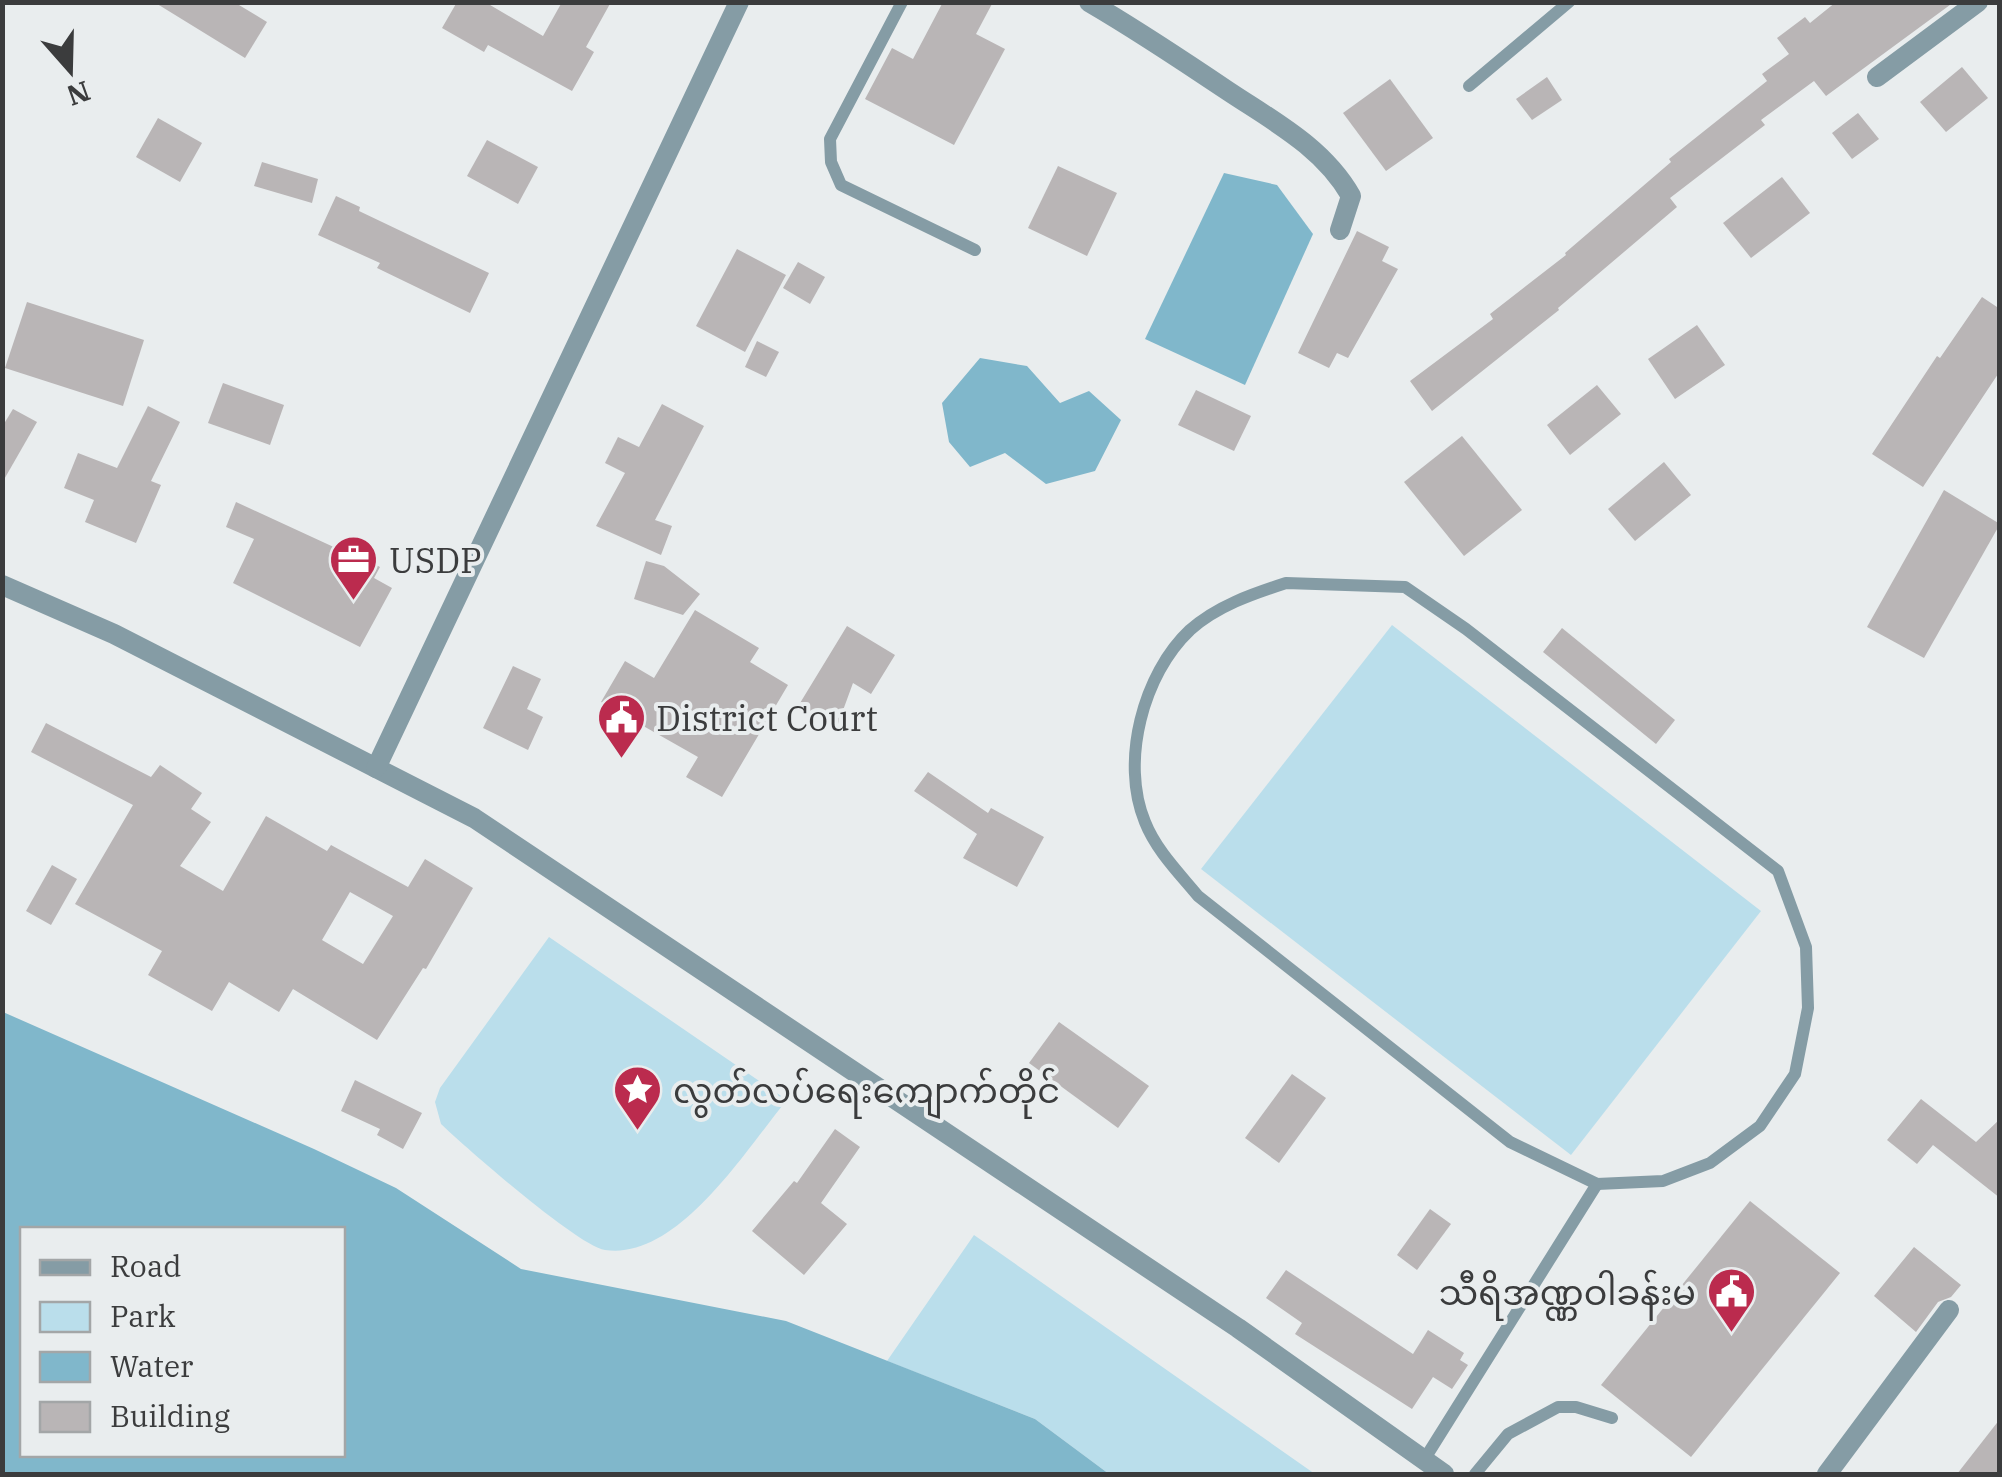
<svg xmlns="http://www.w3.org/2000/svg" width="2002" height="1477" font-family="'IBM Plex Serif','Noto Sans Myanmar',serif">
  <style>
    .green { fill: #badeeb }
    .water { fill: #80b7cb; fill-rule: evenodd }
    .building { fill: #b9b5b6; fill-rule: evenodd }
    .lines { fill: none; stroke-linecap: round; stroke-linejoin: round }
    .service { stroke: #859ca5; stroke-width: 12 }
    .minor { stroke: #859ca5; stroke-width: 20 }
    .labels { text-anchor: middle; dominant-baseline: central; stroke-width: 8; stroke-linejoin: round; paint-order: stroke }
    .poi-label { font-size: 35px; fill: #3b3c3d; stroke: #e9edee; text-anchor: start }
  </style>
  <rect width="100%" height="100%" fill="#e9edee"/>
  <!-- green -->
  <g class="green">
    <path d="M1392 625 1761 911 1571 1155 1201 869Z"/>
    <path d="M549 937 787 1100C746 1149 678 1261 605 1250 578 1246 465 1147 441 1124L435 1102 440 1088Z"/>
    <path d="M974 1235 1315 1474H1109L1035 1419 887 1361Z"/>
  </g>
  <!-- water -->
  <g class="water">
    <path d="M1224 173 1277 185 1313 234 1245 385 1145 339Z"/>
    <path d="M980 358 1027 366 1060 403 1089 391 1121 420 1095 471 1046 484 1005 453 970 467 949 442 942 403Z"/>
    <path d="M3 1012 314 1149 396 1188 521 1269 786 1321 1035 1419 1109 1474H3ZM22 1230H342V1454H22Z"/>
  </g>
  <!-- building -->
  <g class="building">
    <path d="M154 2H234L267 22 245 58Z"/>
    <path d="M457 2H485L543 36 562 2H611L586 47 594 52 572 91 488 45 484 52 442 28Z"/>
    <path d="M943 2H993L976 34 1005 49 954 145 865 99 892 48 913 59Z"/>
    <path d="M1836 2H1954L1826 96 1814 81 1761 120 1765 125 1670 198 1677 207 1558 308 1559 310 1432 411 1410 381 1493 319 1490 314 1566 255 1565 253 1671 162 1669 159 1767 81 1762 74 1789 54 1777 38 1805 17 1810 23Z"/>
    <path d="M1962 67 1988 98 1946 132 1920 102Z"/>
    <path d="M1547 77 1562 100 1532 120 1516 99Z"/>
    <path d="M1390 79 1433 138 1386 171 1343 113Z"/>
    <path d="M1858 113 1879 139 1852 159 1832 133Z"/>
    <path d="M158 118 202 143 180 182 136 157Z"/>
    <path d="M487 140 538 167 518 204 467 176Z"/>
    <path d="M262 162 318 179 312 203 254 186Z"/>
    <path d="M1058 166 1117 193 1087 256 1028 228Z"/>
    <path d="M1782 177 1810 213 1751 258 1723 223Z"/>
    <path d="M336 196 360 207 359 211 489 273 470 313 377 268 380 263 318 235Z"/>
    <path d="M1357 231 1389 247 1382 261 1398 269 1348 358 1337 353 1329 368 1298 353Z"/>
    <path d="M737 249 786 275 745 352 696 326Z"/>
    <path d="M798 262 825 277 810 304 783 288Z"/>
    <path d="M1982 297 2000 309V371L1923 487 1872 454 1937 356 1940 358Z"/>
    <path d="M27 302 144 340 123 406 5 368Z"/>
    <path d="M1697 325 1725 365 1675 399 1648 359Z"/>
    <path d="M757 341 779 352 766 377 745 367Z"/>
    <path d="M223 383 284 405 270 445 208 423Z"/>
    <path d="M1597 385 1621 414 1570 455 1547 425Z"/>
    <path d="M1196 390 1251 416 1234 451 1178 425Z"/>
    <path d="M662 404 704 426 655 520 672 526 661 555 596 526 625 473 605 463 618 437 639 447Z"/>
    <path d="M148 406 180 422 151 481 161 485 136 543 85 522 94 500 64 488 78 453 117 468Z"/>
    <path d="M13 409 37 422 2 483V427Z"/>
    <path d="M1462 436 1522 510 1464 556 1404 482Z"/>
    <path d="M1664 462 1691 495 1635 541 1608 509Z"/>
    <path d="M1944 490 2000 524 1924 658 1867 627Z"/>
    <path d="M236 502 338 549 339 546 380 567 374 578 392 588 360 647 233 583 254 539 226 527Z"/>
    <path d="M646 561 664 566 700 594 683 615 634 599Z"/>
    <path d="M695 610 759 648 750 662 788 685 722 797 686 777 698 757 601 702 625 661 654 678Z"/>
    <path d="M847 626 895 655 871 694 853 683 838 724 797 708Z"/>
    <path d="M1562 628 1675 720 1656 744 1543 652Z"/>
    <path d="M513 666 541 679 527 709 543 717 528 750 483 728Z"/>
    <path d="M46 723 151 777 160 765 202 793 191 809 211 822 180 866 223 891 266 816 327 851 331 845 408 887 425 859 473 888 426 969 423 968 377 1040 293 989 279 1012 229 982 212 1011 148 975 162 951 75 904 133 805 31 752ZM350 892 393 916 363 964 322 940Z"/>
    <path d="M928 772 988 813 991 808 1044 837 1017 887 963 858 977 834 914 791Z"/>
    <path d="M52 865 77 879 51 925 26 911Z"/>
    <path d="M1059 1022 1149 1086 1118 1128 1029 1063Z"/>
    <path d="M1292 1074 1326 1098 1279 1163 1245 1138Z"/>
    <path d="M355 1080 422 1113 403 1149 377 1135 380 1129 341 1111Z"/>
    <path d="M1921 1099 1976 1142 2000 1119V1198L1933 1145 1917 1164 1887 1140Z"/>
    <path d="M835 1129 860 1147 821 1203 847 1224 804 1275 752 1231 794 1181 797 1183Z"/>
    <path d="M1750 1201 1840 1273 1691 1457 1601 1385Z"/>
    <path d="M1430 1209 1451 1224 1417 1270 1397 1255Z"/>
    <path d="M1914 1247 1961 1285 1951 1297 1938 1302 1916 1332 1874 1296Z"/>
    <path d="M1286 1270 1413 1354 1428 1330 1464 1353 1460 1360 1468 1365 1452 1389 1433 1377 1412 1409 1295 1334 1302 1323 1266 1298Z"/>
    <path d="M2000 1419V1474H1957Z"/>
  </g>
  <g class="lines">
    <!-- service -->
    <g class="service">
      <path d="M902 2 830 139 831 162 841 185 975 250"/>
      <path d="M1469 86 1569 2"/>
      <path d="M1286 583 1405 587 1466 629 1778 871 1806 947 1808 1008 1795 1074 1760 1126 1710 1163 1663 1181 1597 1184 1510 1142 1198 896C1179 873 1156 850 1145 822 1120 762 1143 674 1190 630 1217 606 1252 594 1286 583Z"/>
      <path d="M1424 1460 1597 1184"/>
      <path d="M1475 1474 1508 1434 1558 1407H1576L1612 1418"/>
    </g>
    <!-- minor -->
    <g class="minor">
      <path d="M1089 2C1137 30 1182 60 1228 91 1273 121 1323 147 1351 196L1340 230"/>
      <path d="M1877 77 1978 2"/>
      <path d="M2 585 114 634 474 818 1238 1328 1444 1474"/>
      <path d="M376 768 739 2"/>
      <path d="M1827 1474 1949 1310"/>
    </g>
  </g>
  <!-- icons -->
  <defs>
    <symbol id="office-pin" viewBox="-11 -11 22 30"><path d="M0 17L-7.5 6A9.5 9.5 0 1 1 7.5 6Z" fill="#bb2b4e" stroke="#e9edee"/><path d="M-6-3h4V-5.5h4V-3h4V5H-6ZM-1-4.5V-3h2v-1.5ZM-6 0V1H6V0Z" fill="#fff"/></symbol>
    <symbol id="civic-pin" viewBox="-11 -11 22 30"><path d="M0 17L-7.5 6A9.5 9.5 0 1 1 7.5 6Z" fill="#bb2b4e" stroke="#e9edee"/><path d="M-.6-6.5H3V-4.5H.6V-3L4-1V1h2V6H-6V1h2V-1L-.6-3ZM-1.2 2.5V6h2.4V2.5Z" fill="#fff"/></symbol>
    <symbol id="sight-pin" viewBox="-11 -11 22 30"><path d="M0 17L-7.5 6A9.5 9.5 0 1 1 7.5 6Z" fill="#bb2b4e" stroke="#e9edee"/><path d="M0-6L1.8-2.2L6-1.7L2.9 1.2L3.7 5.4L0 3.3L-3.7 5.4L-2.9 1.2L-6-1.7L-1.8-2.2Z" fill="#fff"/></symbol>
  </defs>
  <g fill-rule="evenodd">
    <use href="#office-pin" x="326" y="532" width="55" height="75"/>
    <use href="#civic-pin" x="594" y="690" width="55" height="75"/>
    <use href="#sight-pin" x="610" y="1062" width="55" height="75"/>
    <use href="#civic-pin" x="1704" y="1264" width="55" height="75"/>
  </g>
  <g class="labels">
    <!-- poi labels -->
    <g class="poi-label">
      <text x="389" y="560">USDP</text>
      <text x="656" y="718">District Court</text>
      <text x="673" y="1090">လွတ်လပ်ရေးကျောက်တိုင်</text>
      <text x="1696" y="1292" text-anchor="end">သီရိအဏ္ဏဝါခန်းမ</text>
    </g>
  </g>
  <!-- border -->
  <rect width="2002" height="1477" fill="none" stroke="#3b3c3d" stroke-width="10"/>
  <!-- legend -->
  <rect x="20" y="1227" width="325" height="230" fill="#e9edee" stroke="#a3a6a7" stroke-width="2.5"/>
  <rect x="40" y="1260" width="50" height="15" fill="#859ca5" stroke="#a3a6a7" stroke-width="2.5"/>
  <text x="110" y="1277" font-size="30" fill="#3b3c3d">Road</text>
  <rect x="40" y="1302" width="50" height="30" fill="#badeeb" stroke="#a3a6a7" stroke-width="2.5"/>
  <text x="110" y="1327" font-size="30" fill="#3b3c3d">Park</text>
  <rect x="40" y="1352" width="50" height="30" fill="#80b7cb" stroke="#a3a6a7" stroke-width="2.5"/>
  <text x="110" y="1377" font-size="30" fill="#3b3c3d">Water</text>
  <rect x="40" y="1402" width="50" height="30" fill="#b9b5b6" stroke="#a3a6a7" stroke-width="2.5"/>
  <text x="110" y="1427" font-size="30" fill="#3b3c3d">Building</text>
  <!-- north arrow -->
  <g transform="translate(70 70) rotate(160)" stroke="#e9edee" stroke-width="8" paint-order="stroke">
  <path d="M0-8L18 38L0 25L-18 38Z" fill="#3b3c3d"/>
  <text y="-15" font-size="28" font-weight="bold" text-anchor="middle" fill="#3b3c3d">N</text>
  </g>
</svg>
